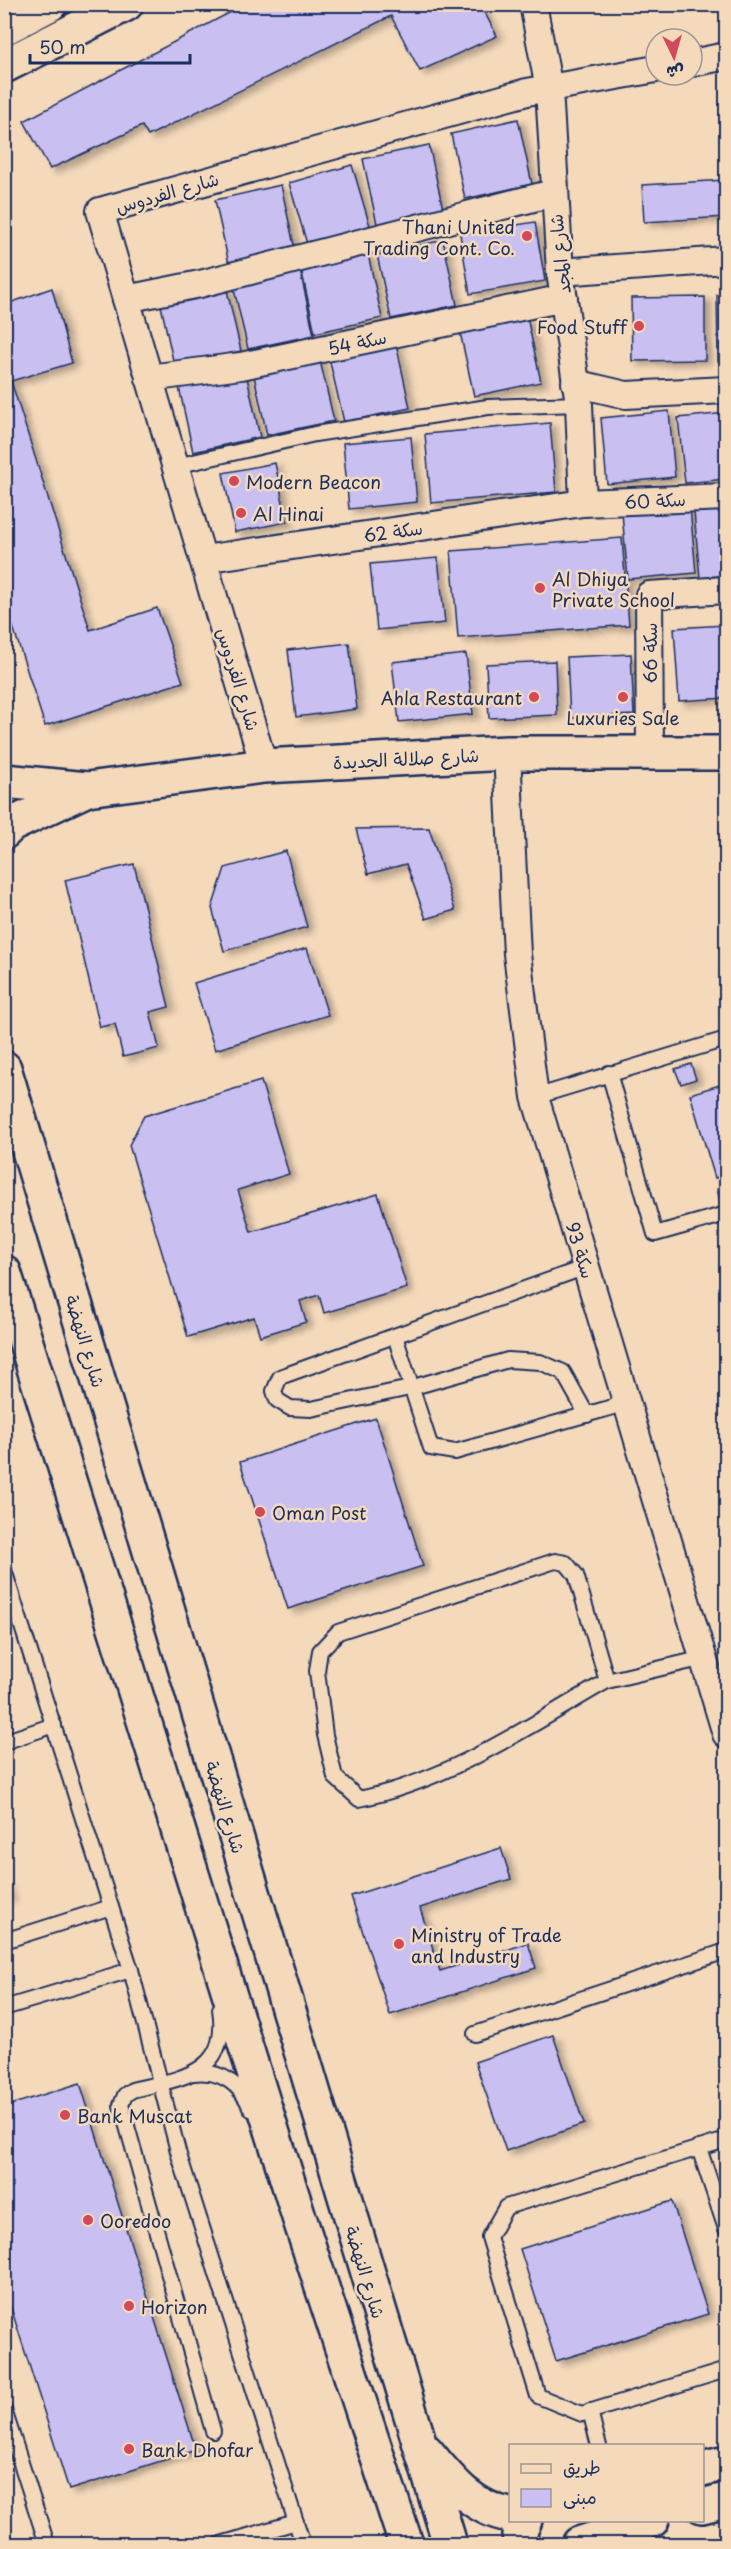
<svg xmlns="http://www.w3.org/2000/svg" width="731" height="2549" font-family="'Playpen Sans','Playpen Sans Arabic',sans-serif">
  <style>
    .building { fill: #c9bff1; stroke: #1b2f5e; stroke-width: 1.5; filter: url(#shadow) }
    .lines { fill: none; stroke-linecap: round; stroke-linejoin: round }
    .lane-casing { stroke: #1b2f5e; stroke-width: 18 }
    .street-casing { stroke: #1b2f5e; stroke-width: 30 }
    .secondary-casing { stroke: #1b2f5e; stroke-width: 38 }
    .lane { stroke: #f4d9bb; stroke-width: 14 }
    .street { stroke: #f4d9bb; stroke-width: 26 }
    .secondary { stroke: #f4d9bb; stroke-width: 33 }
    .poi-dot { fill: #d1495b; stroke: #f4d9bb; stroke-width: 2 }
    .labels { text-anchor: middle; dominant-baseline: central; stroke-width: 5; stroke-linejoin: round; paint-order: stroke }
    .street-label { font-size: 18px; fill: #1b2f5e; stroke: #f4d9bb }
    .poi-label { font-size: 18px; fill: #1b2f5e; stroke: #f4d9bb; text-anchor: start }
  </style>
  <defs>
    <filter id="shadow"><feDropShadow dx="6" dy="4" stdDeviation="3" flood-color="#0004"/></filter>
  </defs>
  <rect width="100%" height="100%" fill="#f4d9bb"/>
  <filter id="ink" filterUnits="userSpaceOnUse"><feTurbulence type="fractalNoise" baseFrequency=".0167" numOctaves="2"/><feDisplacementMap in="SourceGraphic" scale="12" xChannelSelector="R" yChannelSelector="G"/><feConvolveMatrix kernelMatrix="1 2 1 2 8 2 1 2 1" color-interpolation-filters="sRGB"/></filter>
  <g filter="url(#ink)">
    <!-- building -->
    <g class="building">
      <path d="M246 4H480L497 36 420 71 391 16 148 136 142 126 50 169 24 121Z"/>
      <path d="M518 119 532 184 465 199 451 134Z"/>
      <path d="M429 145 443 209 377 224 363 159Z"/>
      <path d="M352 165 370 226 307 244 289 183Z"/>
      <path d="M726 180V217L644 222 642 185Z"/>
      <path d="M281 185 295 250 229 264 215 200Z"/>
      <path d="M535 222 545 281 470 294 460 234Z"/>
      <path d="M443 240 457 305 391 319 377 255Z"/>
      <path d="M368 254 382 318 315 333 301 268Z"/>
      <path d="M300 270 314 335 248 349 233 285Z"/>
      <path d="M226 286 241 351 174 365 160 301Z"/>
      <path d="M52 288 72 363 11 381 90 630 157 608 183 682 45 726 4 599V305Z"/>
      <path d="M717 295H726V361H718Z"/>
      <path d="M705 297V360L632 361 631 298Z"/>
      <path d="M527 317 541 382 474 396 460 332Z"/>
      <path d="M396 343 410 408 344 422 329 358Z"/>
      <path d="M319 356 334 421 267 435 253 371Z"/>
      <path d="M246 373 260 437 193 452 179 387Z"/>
      <path d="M669 411 675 477 607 484 601 418Z"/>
      <path d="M726 413V479L685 483 678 418Z"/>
      <path d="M550 423 556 492 431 503 425 434Z"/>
      <path d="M411 437 417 502 349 509 343 443Z"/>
      <path d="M275 463 287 522 235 532 223 473Z"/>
      <path d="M690 507 696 573 628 579 622 513Z"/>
      <path d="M726 509V575L700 578 694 512Z"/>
      <path d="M622 538 629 625 458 638 451 551Z"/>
      <path d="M438 558 445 623 377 630 370 564Z"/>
      <path d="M726 625V698L679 701 674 628Z"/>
      <path d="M349 643 357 709 296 717 288 650Z"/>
      <path d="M466 654 473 714 399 722 392 662Z"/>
      <path d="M631 654 634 715 570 718 567 657Z"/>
      <path d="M555 661 557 715 489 718 486 664Z"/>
      <path d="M429 828 455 910 426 919 406 864 368 874 356 829Z"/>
      <path d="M286 851 307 927 224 951 212 908 225 868Z"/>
      <path d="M134 864 169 1007 150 1012 159 1048 123 1057 115 1024 100 1027 65 880Z"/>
      <path d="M307 948 328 1015 215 1050 194 983Z"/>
      <path d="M691 1064 696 1079 681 1084 675 1069Z"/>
      <path d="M261 1081 289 1174 238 1190 251 1232 378 1194 407 1288 324 1313 319 1295 300 1301 306 1322 260 1336 254 1317 188 1337 129 1145 144 1116Z"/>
      <path d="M726 1083V1175L715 1178 690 1094Z"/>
      <path d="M726 1187V1203L721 1204 717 1189Z"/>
      <path d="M376 1418 423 1566 288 1609 240 1462Z"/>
      <path d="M501 1848 511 1879 420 1908 440 1971 528 1943 536 1968 390 2015 351 1896Z"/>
      <path d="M4 1881 10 1897 4 1899Z"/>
      <path d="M553 2035 584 2124 506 2151 475 2062Z"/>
      <path d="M80 2083 196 2450 69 2490 4 2286V2107Z"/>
      <path d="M672 2201 708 2314 556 2361 520 2249Z"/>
    </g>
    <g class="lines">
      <defs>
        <g id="lane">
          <path d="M176 466 315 434 488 407 579 404"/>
          <path d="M609 1073 655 1234 726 1214"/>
          <path d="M535 1097 726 1039"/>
          <path d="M586 1267 280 1377 274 1391 277 1400 290 1408 311 1409 410 1388 508 1360 540 1362 563 1372 587 1415"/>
          <path d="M395 1336 431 1448 455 1452 627 1403"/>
          <path d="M4 1570 131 1970 179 2155 303 2544"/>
          <path d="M607 1681C529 1726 448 1781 359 1799L335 1777 325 1735 317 1671 320 1651 338 1632 555 1561 566 1563 576 1575 607 1681 704 1658"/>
          <path d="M4 1742 54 1725"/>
          <path d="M4 1941 111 1907"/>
          <path d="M4 2008 131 1970"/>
          <path d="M475 2034 726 1951"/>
          <path d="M194 2073C221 2070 241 2084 251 2109"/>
          <path d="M726 2140 506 2207 489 2237 538 2396 582 2414 726 2370"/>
          <path d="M699 2148 726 2229"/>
          <path d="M4 2410 47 2544"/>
          <path d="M590 2411 599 2446"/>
          <path d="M213 2431 121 2105 125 2095 132 2090C182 2078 230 2074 220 2009"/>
          <path d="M221 2544 296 2522"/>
        </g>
        <g id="street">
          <path d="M533 4 549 89 560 272 579 404 583 503"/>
          <path d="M692 63 726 56"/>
          <path d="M560 272 726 260"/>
          <path d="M126 299 200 284 553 193"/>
          <path d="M149 378 241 366 564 298"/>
          <path d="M575 383 626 395 726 390"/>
          <path d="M203 559 583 503 726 497"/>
          <path d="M507 753 517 954 535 1097 726 1734"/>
          <path d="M650 753 649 595 726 590"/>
          <path d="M264 766 100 211 527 92 656 69"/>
        </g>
        <g id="secondary">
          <path d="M4 28 50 4"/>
          <path d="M4 66 126 4"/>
          <path d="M4 781 87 789 264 766 507 753H726"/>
          <path d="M4 832 11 825 87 789"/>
          <path d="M4 1068 450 2544"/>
          <path d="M4 1272 299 2217 406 2544"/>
          <path d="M426 2451C449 2479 472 2509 510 2515"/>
          <path d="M702 2469 726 2463"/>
          <path d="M702 2506 726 2500"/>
          <path d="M522 2544 519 2534 525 2520"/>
          <path d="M579 2544 652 2520"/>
        </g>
      </defs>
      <!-- lane casing -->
      <use href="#lane" class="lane-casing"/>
      <!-- street casing -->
      <use href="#street" class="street-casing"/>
      <!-- secondary casing -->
      <use href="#secondary" class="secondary-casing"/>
      <!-- lane -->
      <use href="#lane" class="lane"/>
      <!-- street -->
      <use href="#street" class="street"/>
      <!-- secondary -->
      <use href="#secondary" class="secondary"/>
    </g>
  </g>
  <!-- markers -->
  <g class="poi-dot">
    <circle cx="527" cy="236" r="6"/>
    <circle cx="639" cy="326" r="6"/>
    <circle cx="234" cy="481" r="6"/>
    <circle cx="241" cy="513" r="6"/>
    <circle cx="540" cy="588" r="6"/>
    <circle cx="534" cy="697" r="6"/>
    <circle cx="623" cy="697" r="6"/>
    <circle cx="260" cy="1512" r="6"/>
    <circle cx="399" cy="1944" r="6"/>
    <circle cx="65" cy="2115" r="6"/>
    <circle cx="88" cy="2220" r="6"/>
    <circle cx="129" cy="2306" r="6"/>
    <circle cx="129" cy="2449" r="6"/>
  </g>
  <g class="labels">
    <!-- street labels -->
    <g class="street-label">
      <text transform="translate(167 192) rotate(-16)">شارع الفردوس</text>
      <text transform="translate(559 254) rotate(-96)">شارع المجد</text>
      <text transform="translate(357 342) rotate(-12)">سكة 54</text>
      <text transform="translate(655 500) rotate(-3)">سكة 60</text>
      <text transform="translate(393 531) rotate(-8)">سكة 62</text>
      <text transform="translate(649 653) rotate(-90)">سكة 66</text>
      <text transform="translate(239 679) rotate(73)">شارع الفردوس</text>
      <text transform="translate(406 758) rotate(-3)">شارع صلالة الجديدة</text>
      <text transform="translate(581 1250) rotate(73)">سكة 93</text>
      <text transform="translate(86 1341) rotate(73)">شارع النهضة</text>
      <text transform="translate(226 1807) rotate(73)">شارع النهضة</text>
      <text transform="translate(366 2272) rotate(73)">شارع النهضة</text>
    </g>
    <!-- poi labels -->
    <g class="poi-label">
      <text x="515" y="226" text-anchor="end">Thani United<tspan x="515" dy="21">Trading Cont. Co.</tspan></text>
      <text x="627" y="326" text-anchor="end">Food Stuff</text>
      <text x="246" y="481">Modern Beacon</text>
      <text x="253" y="513">Al Hinai</text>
      <text x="552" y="578">Al Dhiya<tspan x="552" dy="21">Private School</tspan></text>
      <text x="522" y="697" text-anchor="end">Ahla Restaurant</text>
      <text x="623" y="717" text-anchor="middle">Luxuries Sale</text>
      <text x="272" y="1512">Oman Post</text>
      <text x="411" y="1934">Ministry of Trade<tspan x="411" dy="21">and Industry</tspan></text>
      <text x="77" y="2115">Bank Muscat</text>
      <text x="100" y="2220">Ooredoo</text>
      <text x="141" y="2306">Horizon</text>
      <text x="141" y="2449">Bank Dhofar</text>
    </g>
  </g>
  <!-- margin -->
  <rect width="731" height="2549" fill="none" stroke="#f4d9bb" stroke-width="24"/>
  <rect x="12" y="12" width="707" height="2525" fill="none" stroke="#1b2f5e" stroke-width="2" filter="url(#ink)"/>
  <!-- legend -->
  <rect x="509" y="2444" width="195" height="78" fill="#f4d9bb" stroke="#9d9596" stroke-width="1.5"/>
  <rect x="521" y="2464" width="30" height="9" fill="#f4d9bb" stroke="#9d9596" stroke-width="1.5"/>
  <text x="563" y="2474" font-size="18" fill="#1b2f5e">طريق</text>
  <rect x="521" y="2489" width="30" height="18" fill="#c9bff1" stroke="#9d9596" stroke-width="1.5"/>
  <text x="563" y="2504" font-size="18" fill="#1b2f5e">مبنى</text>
  <!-- north arrow -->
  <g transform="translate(674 57) rotate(175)"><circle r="28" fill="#f4d9bb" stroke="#9d9596" stroke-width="1.5"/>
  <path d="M0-4.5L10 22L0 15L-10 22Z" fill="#d1495b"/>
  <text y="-9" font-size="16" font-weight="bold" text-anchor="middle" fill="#1b2f5e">ش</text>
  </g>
  <!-- scale -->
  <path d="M30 54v9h160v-9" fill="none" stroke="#1b2f5e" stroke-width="3"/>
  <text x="39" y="54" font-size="18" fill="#1b2f5e" stroke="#f4d9bb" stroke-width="4.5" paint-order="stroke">50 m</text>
</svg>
